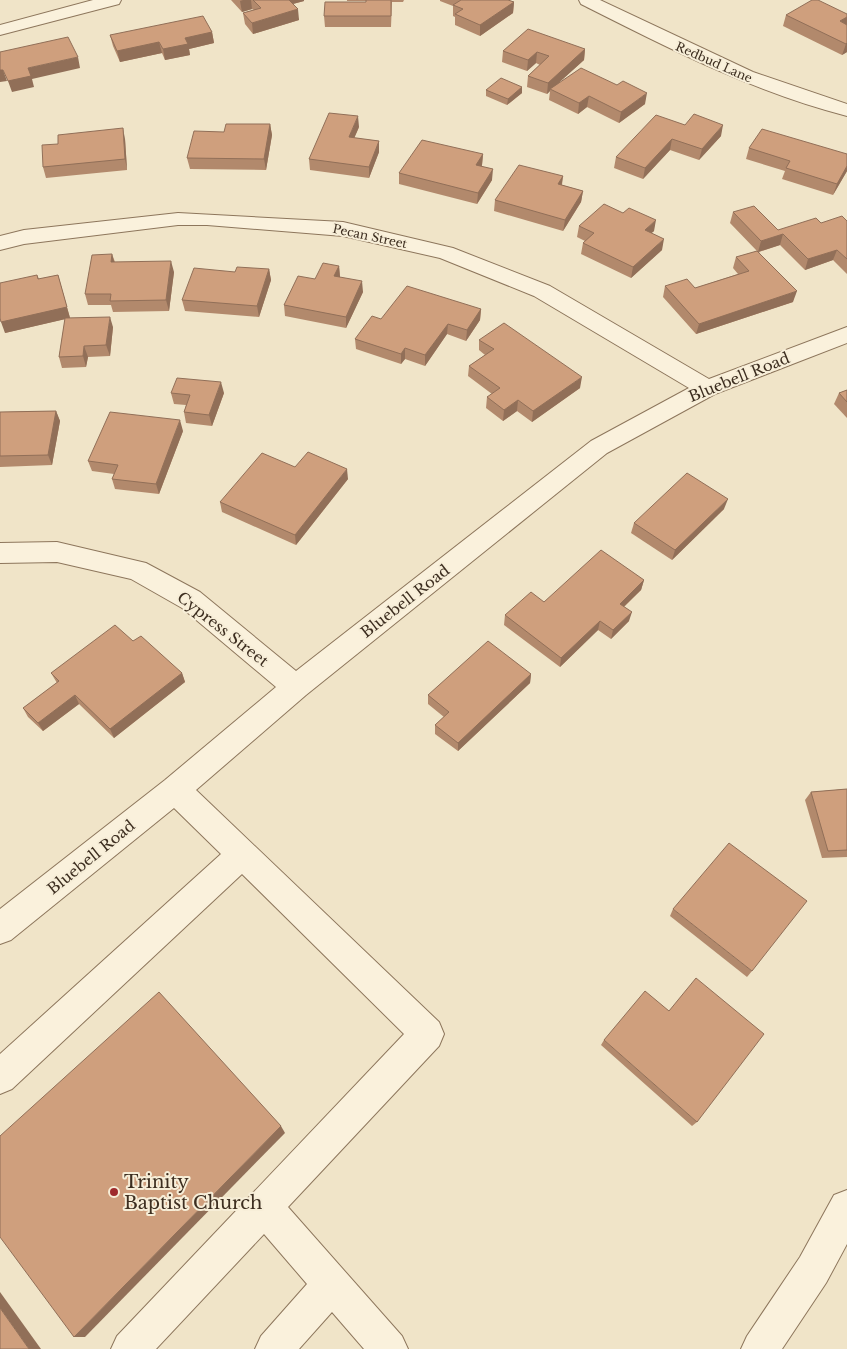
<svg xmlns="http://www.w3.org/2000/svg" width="847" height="1349" font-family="'Libre Baskerville',serif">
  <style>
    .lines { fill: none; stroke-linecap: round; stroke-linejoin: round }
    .minor-casing { stroke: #8d765c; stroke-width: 2 }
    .minor { fill: #faf1dc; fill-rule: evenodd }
    .wall { fill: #b2896c }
    .shaded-wall { fill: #916f58 }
    .building { fill: #cf9f7d; stroke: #916f58 }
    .poi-dot { fill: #9e2a2b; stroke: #f7eed8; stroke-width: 2 }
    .labels { text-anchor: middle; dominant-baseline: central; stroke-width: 4; stroke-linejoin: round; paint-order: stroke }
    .far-street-label { font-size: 12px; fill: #3d2e20; stroke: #f7eed8 }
    .street-label { font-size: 15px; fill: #3d2e20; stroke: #f7eed8 }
    .near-poi-label { font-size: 18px; fill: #3d2e20; stroke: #f7eed8; text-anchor: start }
  </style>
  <rect width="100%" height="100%" fill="#f0e4c8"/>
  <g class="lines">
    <defs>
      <g id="minor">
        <path d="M93 0H121L119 4 0 35V25Z"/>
        <path d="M579 0H600L753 72 847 104V116C753 92 666 47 581 4Z"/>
        <path d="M178 213 343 222 453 248 550 286 709 379 847 327V343L715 394 607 453 306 695 196 790 439 1022 444 1034 439 1046 288 1207 402 1336 408 1349H364L332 1312 299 1349H255L261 1336 307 1284 264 1234 156 1349H111L117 1336 404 1034 242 874 12 1089 0 1094V1054L221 854 174 808 11 940 0 944V909L165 780 276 687 182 608 131 579 57 562 0 563V543L57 542 146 563 200 592 296 671 591 441 689 388 534 296 440 258 343 236 207 225H178L24 244 0 250V236L24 230Z"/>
        <path d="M847 1190V1244L826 1283 782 1349H741L747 1336 800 1257 834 1195Z"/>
      </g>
    </defs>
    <!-- minor casing -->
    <use href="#minor" class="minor-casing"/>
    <!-- minor -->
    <use href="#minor" class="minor"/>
  </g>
  <!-- wall -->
  <g class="wall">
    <path d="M231 0H304V1L293 4 299 20 253 34 245 24 243 13 254 10 252 9 242 12Z"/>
    <path d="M347 0H404L403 2H392L391 27H325L324 16 366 2V1H347Z"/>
    <path d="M440 0H508L514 2 513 13 480 36 455 25V17L453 16V6L440 1Z"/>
    <path d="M847 14V52L842 55 783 26 786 15Z"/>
    <path d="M212 32 214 43 189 49 190 55 165 60 162 53 120 62 113 46 110 35Z"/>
    <path d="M585 49 584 60 558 83 645 104 619 123 587 107 578 114 549 100 550 91 547 94 527 87 528 76 540 65 536 63 527 71 502 62 503 51Z"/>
    <path d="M522 87V93L507 105 486 96V90Z"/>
    <path d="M270 124 272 135 266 170 190 169 187 158 224 132Z"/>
    <path d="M685 125 721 136 699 160 670 150 643 179 614 168 616 157Z"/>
    <path d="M359 127 354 138 379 141V152L369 178 310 170 309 159Z"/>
    <path d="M125 139 127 170 46 178 43 167 58 144Z"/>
    <path d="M749 148 847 154V171L833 195 782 179 785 171 746 159Z"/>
    <path d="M483 154 482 165V167L492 180 477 204 399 184V173Z"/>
    <path d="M563 176 562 185 583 191 581 202 563 231 494 211 495 200Z"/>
    <path d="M733 212 778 230 847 221V274L833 260 805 270 780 245 759 252 793 302 696 334 663 297 665 286 695 288 738 274 733 268 736 257 757 251 730 223Z"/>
    <path d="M623 213 654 231 651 233 662 250 631 278 581 254 583 243 585 241 577 237 579 226Z"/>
    <path d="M112 254 115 262 174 272 169 311 113 312 111 305H88L85 294Z"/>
    <path d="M339 266 340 277 363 292 346 328 285 316 284 305 315 279Z"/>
    <path d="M269 269 271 280 259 317 185 311 182 300 235 272Z"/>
    <path d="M37 275 39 279 58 275 70 318H68L113 327 110 356 88 357 86 367 62 368 59 357 65 319 5 333Z"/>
    <path d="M481 309 480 320 466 341 447 334 425 366 405 359 401 364 356 349 355 339 381 319Z"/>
    <path d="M479 340 580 388 532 422 517 411 503 421 486 408 487 397 492 394 468 376 469 366 485 355 479 350Z"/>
    <path d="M847 390V418L834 404 839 393Z"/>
    <path d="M171 393H224L212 426 186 423 184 412 186 405 174 404Z"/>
    <path d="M56 411 60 421 52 465 0 467V412Z"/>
    <path d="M183 431 159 494 115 489 112 479 114 474 92 471 88 461Z"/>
    <path d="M295 467 348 479 296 545 222 512 220 502Z"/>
    <path d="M724 509 672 560 631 533 634 523Z"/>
    <path d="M644 580 641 590 624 607 629 621 611 639 598 630 560 667 504 625 505 615 544 602Z"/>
    <path d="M133 641 182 673 185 682 114 738 79 704 43 731 28 717 23 708 57 683 51 673Z"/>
    <path d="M531 674 530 683 458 751 435 734V725L444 717 428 704V695Z"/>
    <path d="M847 789V857L822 858 805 800 811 792Z"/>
    <path d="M673 909 752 971 747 977 670 916Z"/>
    <path d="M604 1040 697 1122 692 1126 601 1045Z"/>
  </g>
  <!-- shaded-wall -->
  <g class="shaded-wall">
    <path d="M243 0H251L252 9 242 12 240 1Z"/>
    <path d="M285 0H304V1L285 6Z"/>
    <path d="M514 2 513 13 480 36V25Z"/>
    <path d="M298 9 299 20 253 34 252 23Z"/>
    <path d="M847 17V25L840 21Z"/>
    <path d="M212 32 214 43 189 49 190 55 165 60 163 49 185 38Z"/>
    <path d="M159 42 162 53 120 62 117 51Z"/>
    <path d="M847 43V52L842 55 846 44Z"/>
    <path d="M585 49 584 60 552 89H550V91L547 94 548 83Z"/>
    <path d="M537 52 536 63 527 71 528 60Z"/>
    <path d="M78 57 80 68 32 79 34 87 12 92 8 81 28 68Z"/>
    <path d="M0 70H3L7 81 0 82Z"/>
    <path d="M522 87V93L507 105 508 99Z"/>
    <path d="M647 93 645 104 619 123 621 112Z"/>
    <path d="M589 96 587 107 578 114 579 103Z"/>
    <path d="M358 116 359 127 350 148 349 137Z"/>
    <path d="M270 124 272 135 266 170 264 159Z"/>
    <path d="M723 125 721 136 699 160 702 149Z"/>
    <path d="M123 128 125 139 127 170 125 159Z"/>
    <path d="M672 139 670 150 643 179 645 168Z"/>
    <path d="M379 141V152L369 178V167Z"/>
    <path d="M483 154 482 165 475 176 476 165Z"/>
    <path d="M847 166V171L833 195 837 184Z"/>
    <path d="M493 169 492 180 477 204 478 193Z"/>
    <path d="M563 176 561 188 558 184Z"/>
    <path d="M583 191 581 202 563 231 565 220Z"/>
    <path d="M656 220 654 231 643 241 645 230Z"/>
    <path d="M783 234 780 245 758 252 761 241Z"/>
    <path d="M664 239 662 250 631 278 633 267Z"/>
    <path d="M837 250 833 260 805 270 808 259Z"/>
    <path d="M112 254 115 265 111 262Z"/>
    <path d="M171 261 174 272 169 311 166 300Z"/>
    <path d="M339 266 340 277 335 287 334 276Z"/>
    <path d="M269 269 271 280 259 317 257 306Z"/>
    <path d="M58 275 70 318 5 333 1 322Z"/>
    <path d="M362 281 363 292 346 328V317Z"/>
    <path d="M797 291 793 302 696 334 699 324Z"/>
    <path d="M481 309 480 320 466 341 467 330Z"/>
    <path d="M110 317 113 327 110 356 106 345Z"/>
    <path d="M448 324 447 334 425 366V355Z"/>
    <path d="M84 346 88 357 86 367 83 356Z"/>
    <path d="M405 348V359L401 364V354Z"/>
    <path d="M582 377 580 388 532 422 533 411Z"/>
    <path d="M221 382 224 393 212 426 209 415Z"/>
    <path d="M518 400 517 411 503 421 504 410Z"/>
    <path d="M56 411 60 421 52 465 48 455Z"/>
    <path d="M180 420 183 431 159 494 156 484Z"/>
    <path d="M347 469 348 479 296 545 295 535Z"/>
    <path d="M728 499 724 509 672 560 675 550Z"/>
    <path d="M644 580 641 590 617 613 620 604Z"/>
    <path d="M632 612 629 621 611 639 613 630Z"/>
    <path d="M600 621 598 630 560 667 561 658Z"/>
    <path d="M182 673 185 682 114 738 110 729Z"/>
    <path d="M531 674 530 683 458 751V743Z"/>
    <path d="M75 695 79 704 43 731 38 723Z"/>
    <path d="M281 1126 285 1133 85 1337H74Z"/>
    <path d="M0 1292 41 1349H29L0 1308Z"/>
  </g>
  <!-- building -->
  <g class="building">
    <path d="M253 0H289L298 9 252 23 243 13 261 8Z"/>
    <path d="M366 0H391V16H324L325 2H366Z"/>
    <path d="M461 0H508L514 2 480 25 455 14 463 9 453 5Z"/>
    <path d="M812 0H818L847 14V17L840 21 847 25V43L846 44 786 15Z"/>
    <path d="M203 16 212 32 185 38 188 44 163 49 159 42 117 51 110 35Z"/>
    <path d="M528 29 585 49 548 83 528 76 549 56 537 52 528 60 503 51Z"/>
    <path d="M68 37 78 57 28 68 31 76 8 81 3 70H0V52Z"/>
    <path d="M581 68 617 85 623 81 647 93 621 112 589 96 579 103 550 89Z"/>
    <path d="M501 78 522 87 508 99 486 90Z"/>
    <path d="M329 113 358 116 349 137 379 141 369 167 309 159Z"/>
    <path d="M694 114 723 125 702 149 672 139 645 168 616 157 656 115 685 125Z"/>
    <path d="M226 124H270L264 159 187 158 194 131 224 132Z"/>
    <path d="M123 128 125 159 43 167 42 145 58 144V135Z"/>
    <path d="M762 129 847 154V166L837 184 786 168 790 161 749 148Z"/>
    <path d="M422 140 483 154 476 165 493 169 478 193 399 173Z"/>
    <path d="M519 165 563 176 558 184 583 191 565 220 495 200Z"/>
    <path d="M604 204 623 213 629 208 656 220 645 230 664 239 633 267 583 243 594 233 579 226Z"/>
    <path d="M754 206 778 230 816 218 821 223 842 216 847 221V259L837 250 808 259 783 234 761 241 733 212Z"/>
    <path d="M757 251 797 291 699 324 665 286 687 279 695 288 749 271 736 257Z"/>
    <path d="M112 254 111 262 171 261 166 300 110 301 111 294H85L92 255Z"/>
    <path d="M323 263 339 266 334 276 362 281 346 317 284 305 298 276 315 279Z"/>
    <path d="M237 267 269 269 257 306 182 300 194 268 235 272Z"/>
    <path d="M37 275 38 279 58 275 67 307 1 322 0 318V283Z"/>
    <path d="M407 286 481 309 467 330 448 324 425 355 405 348 401 354 355 339 372 316 381 319Z"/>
    <path d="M110 317 106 345 84 346 83 356 59 357 65 318Z"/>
    <path d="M504 323 582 377 533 411 518 400 504 410 487 397 500 388 469 366 494 349 479 340Z"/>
    <path d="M177 378 221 382 209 415 184 412 190 395 171 393Z"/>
    <path d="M847 390V402L839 393Z"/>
    <path d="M56 411 48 455 0 456V412Z"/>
    <path d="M110 412 180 420 156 484 112 479 118 465 88 461Z"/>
    <path d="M308 452 347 469 295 535 220 502 262 453 295 467Z"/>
    <path d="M687 473 728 499 675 550 634 523Z"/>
    <path d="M601 550 644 580 620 604 632 612 613 630 600 621 561 658 505 615 531 592 544 602Z"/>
    <path d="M115 625 133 641 141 636 182 673 110 729 75 695 38 723 23 708 59 681 51 673Z"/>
    <path d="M488 641 531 674 458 743 435 725 449 712 428 695Z"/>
    <path d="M847 789V850L828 851 811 792Z"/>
    <path d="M729 843 807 901 752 971 673 909Z"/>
    <path d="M696 978 764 1034 697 1122 604 1040 645 991 669 1011Z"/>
    <path d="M159 992 281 1126 74 1337 0 1237V1136Z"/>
    <path d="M0 1308 29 1349H0Z"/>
  </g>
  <!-- markers -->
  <circle class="poi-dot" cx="114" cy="1192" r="5"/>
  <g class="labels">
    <!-- far-street labels -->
    <g class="far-street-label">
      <text transform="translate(714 62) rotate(24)">Redbud Lane</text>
      <text transform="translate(370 236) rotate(12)">Pecan Street</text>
    </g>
    <!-- street labels -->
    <g class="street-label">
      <text transform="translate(739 377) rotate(-22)">Bluebell Road</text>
      <text transform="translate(405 601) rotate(-38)">Bluebell Road</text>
      <text transform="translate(223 629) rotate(38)">Cypress Street</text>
      <text transform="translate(91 857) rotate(-39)">Bluebell Road</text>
    </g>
    <!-- near-poi labels -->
    <g class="near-poi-label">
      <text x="124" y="1182">Trinity<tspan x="124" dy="21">Baptist Church</tspan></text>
    </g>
  </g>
</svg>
